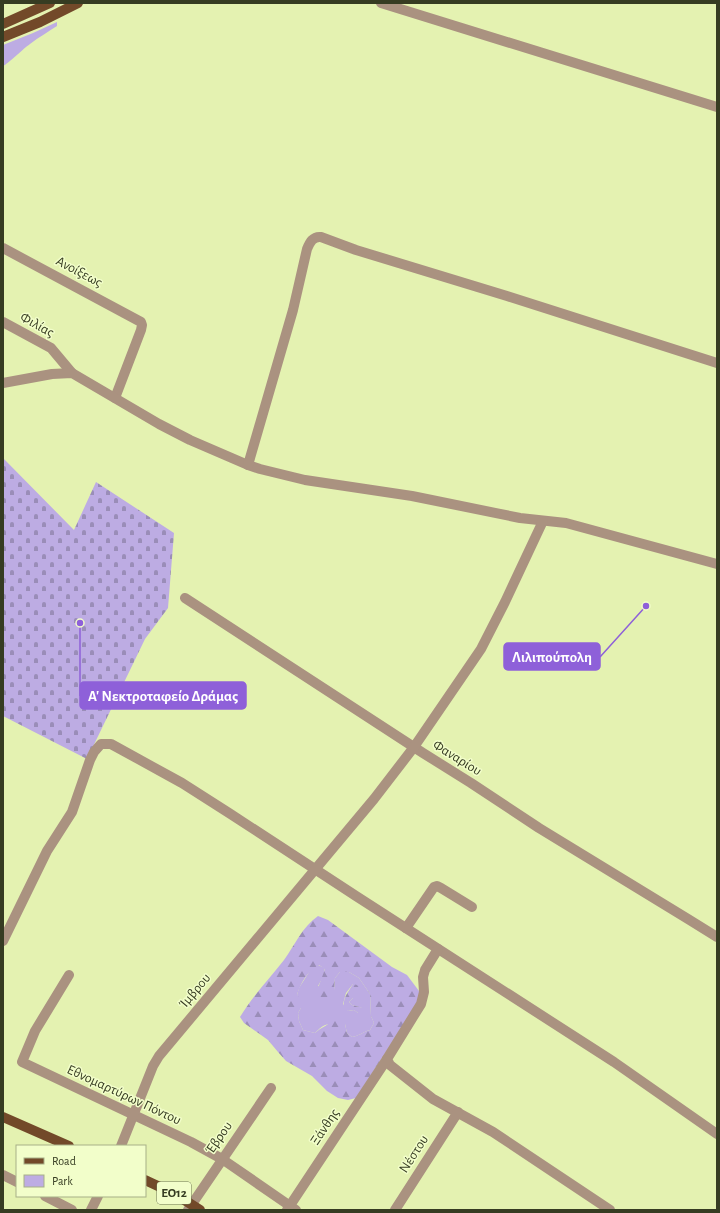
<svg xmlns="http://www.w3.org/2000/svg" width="720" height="1213" font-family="'Alegreya Sans',sans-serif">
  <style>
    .green { fill: #bdace3; fill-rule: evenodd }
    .forest { fill: url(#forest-firs); fill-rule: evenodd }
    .cemetery { fill: url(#cemetery-stones) }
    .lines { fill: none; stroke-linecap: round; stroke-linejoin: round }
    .minor { stroke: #aa9280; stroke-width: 10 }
    .major { stroke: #724929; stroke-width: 10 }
    .labels { text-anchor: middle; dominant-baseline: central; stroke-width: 3; stroke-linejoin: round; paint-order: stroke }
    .shield { fill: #f2feca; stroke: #6e7654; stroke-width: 1 }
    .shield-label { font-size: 13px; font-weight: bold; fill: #363c22 }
    .street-label { font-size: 14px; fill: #363c22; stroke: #f2feca }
    .leader { fill: none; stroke: #8e60d9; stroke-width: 1.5 }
    .callout-dot { fill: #8e60d9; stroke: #f2feca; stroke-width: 1.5 }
    .callout { fill: #8e60d9; stroke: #8e60d9; stroke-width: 1.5 }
    .callout-label { font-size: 15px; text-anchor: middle; font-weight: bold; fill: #fff }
  </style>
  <defs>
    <pattern id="forest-firs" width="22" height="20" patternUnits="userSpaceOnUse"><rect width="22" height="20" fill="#bdace3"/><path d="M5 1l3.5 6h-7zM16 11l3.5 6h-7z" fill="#9a8db8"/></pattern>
    <pattern id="cemetery-stones" width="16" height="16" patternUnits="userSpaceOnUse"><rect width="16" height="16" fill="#bdace3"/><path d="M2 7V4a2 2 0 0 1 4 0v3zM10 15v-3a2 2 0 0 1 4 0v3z" fill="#9a8db8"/></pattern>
  </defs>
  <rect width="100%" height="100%" fill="#e4f2b1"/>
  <!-- green -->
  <g class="green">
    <path d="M57 22V26C48 32 39 37 30 44 24 48 8 64 3 66V45L33 33Z"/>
    <path d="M318 965 325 968 323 977 318 986 334 990 335 978 340 972H349L359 978 370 994 371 1016 374 1023 370 1030C363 1032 359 1036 352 1037L347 1033 345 1024C331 1023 325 1022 315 1033L303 1030 299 1021 298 1013 301 1008 297 995 299 988 311 969ZM353 984V998L349 1002 352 1005 362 1008 358 1013 354 1010 348 1011 343 1004 346 993Z"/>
  </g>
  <!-- forest -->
  <g class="forest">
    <path d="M318 916 328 920 392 967 407 975 419 991V1001L356 1098 348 1100 338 1098 327 1091 312 1076 286 1061 278 1052 268 1040 244 1023 240 1017C252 997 269 979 284 960 295 945 302 927 318 916ZM319 965 325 969 315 996 320 1000 328 999 334 990 335 978 340 972H349L359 978 370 994 371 1016 374 1023 370 1030C363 1032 359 1036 352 1037L347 1033 345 1024 340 1017 334 1018C330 1025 321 1027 315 1033L303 1030 299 1021 298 1013 301 1008 303 1001 297 995C300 984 308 970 319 965Z"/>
    <path d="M353 984 357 985 360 989 356 998H353L349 1002 352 1005 363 1008 365 1012 363 1014 358 1013 354 1010 348 1011 344 1009C342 999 348 992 353 984Z"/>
  </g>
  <!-- cemetery -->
  <path class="cemetery" d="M3 458 74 530 96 482 174 533 168 608 145 639 87 759 3 716Z"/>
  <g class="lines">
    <!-- minor -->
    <g class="minor">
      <path d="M381 3 717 107"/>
      <path d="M3 248 141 322 142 325 141 330 115 398"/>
      <path d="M3 322 51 348 72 373"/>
      <path d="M3 383 52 374 72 373 159 424 190 440 248 465 260 469 305 480 412 496 520 518 566 523 717 564"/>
      <path d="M248 465 293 310 307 249C310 242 313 236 321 237L356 250 507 296 717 363"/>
      <path d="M185 598 423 753 471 783 539 828 688 919 717 937"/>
      <path d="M406 928 434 887 437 886 441 888 472 907"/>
      <path d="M3 941 47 851 72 812 90 760 94 752 101 744H111L182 783 229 813 356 896 614 1062 717 1134"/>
      <path d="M438 949 425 970 423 977 424 992 421 1004 387 1059 390 1065 433 1099 493 1132 610 1210"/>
      <path d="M69 975 35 1031 22 1062 191 1142 222 1159 296 1210"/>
      <path d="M121 1146 153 1066 159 1056 374 799 414 747 481 649 505 602 543 521"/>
      <path d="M3 1175 17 1182"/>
      <path d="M45 1196 72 1210"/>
      <path d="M91 1210 98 1196"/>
      <path d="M188 1210 271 1088"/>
      <path d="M287 1210 387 1059"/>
      <path d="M395 1210 458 1112"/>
    </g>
    <!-- major -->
    <g class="major">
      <path d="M3 24 50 3"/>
      <path d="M3 37 40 22 78 3"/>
      <path d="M3 1117 69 1146"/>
      <path d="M145 1180 175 1194 200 1210"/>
    </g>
  </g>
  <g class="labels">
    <!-- shield labels -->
    <rect class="shield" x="157" y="1182" width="34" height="22" rx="3"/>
    <g class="shield-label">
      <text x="174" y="1193">ΕΟ12</text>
    </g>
    <!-- street labels -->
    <g class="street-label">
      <text transform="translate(79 272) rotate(28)">Ανοίξεως</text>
      <text transform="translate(37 325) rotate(29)">Φιλίας</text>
      <text transform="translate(457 758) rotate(32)">Φαναρίου</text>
      <text transform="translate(195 991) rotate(-50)">Ίμβρου</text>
      <text transform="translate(124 1095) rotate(25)">Εθνομαρτύρων Πόντου</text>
      <text transform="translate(325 1127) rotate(-56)">Ξάνθης</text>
      <text transform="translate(219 1138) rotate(-55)">Έβρου</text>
      <text transform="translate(414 1154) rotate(-57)">Νέστου</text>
    </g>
  </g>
  <!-- callouts -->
  <path class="leader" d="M646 606L600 657M80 623L80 696"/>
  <g class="callout-dot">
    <circle cx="646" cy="606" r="4"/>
    <circle cx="80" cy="623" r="4"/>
  </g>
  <g class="callout">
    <rect x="504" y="643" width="96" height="27" rx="4"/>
    <rect x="80" y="682" width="166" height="27" rx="4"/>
  </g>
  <g class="callout-label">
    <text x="552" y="662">Λιλιπούπολη</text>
    <text x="163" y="701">Α' Νεκτροταφείο Δράμας</text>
  </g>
  <!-- border -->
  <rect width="720" height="1213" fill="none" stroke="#363c22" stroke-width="8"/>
  <!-- legend -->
  <rect x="16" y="1145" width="130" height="52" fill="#f2feca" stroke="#a7b087"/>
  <rect x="24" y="1158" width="20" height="6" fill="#724929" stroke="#a7b087"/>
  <text x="52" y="1165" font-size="12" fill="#363c22">Road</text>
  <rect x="24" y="1175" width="20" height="12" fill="#bdace3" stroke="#a7b087"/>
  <text x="52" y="1185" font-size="12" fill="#363c22">Park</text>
</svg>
